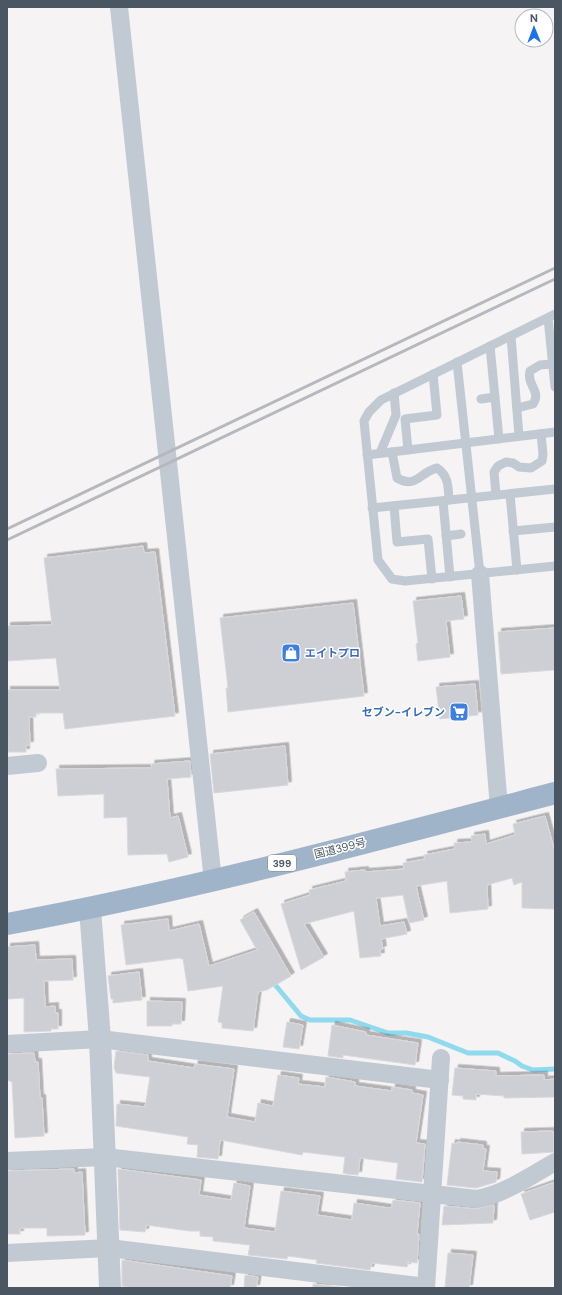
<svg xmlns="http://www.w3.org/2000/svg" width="562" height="1295" font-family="'DM Sans','Noto Sans JP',sans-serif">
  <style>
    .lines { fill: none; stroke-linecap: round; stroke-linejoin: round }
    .stream { stroke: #90daee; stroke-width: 5 }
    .building { fill: #cdcfd5; stroke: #d7d9de; filter: url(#shadow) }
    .service { stroke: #c1cad2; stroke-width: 9 }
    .minor { stroke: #c1cad2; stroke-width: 18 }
    .tertiary { stroke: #c1cad2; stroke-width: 22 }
    .trunk { stroke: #9fb4c9; stroke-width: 22 }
    .rail { stroke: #b5b8bd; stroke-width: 3 }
    .labels { text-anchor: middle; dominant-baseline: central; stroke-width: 3; stroke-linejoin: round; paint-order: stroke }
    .shield { fill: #fff; stroke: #808990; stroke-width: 1 }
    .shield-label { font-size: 10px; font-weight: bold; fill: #4a5661 }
    .shop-label { font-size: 11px; font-weight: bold; fill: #366cbe; stroke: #fff; text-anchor: start }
    .street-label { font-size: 11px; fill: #4a5661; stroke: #fff }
  </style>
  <defs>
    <filter id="shadow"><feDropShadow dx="3.5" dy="-3.5" stdDeviation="0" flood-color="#0004"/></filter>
  </defs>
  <rect width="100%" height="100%" fill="#f5f3f3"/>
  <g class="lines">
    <!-- stream -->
    <path class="stream" d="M272 981 301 1016 310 1020H350L388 1033H406L428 1037 468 1053H498L515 1061 522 1066 533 1070 555 1069"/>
  </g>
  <!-- building -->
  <g class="building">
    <path d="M143 546 144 553 155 552 175 716 65 729 63 713H36V717H29L30 745H26V752H8L7 690H60L56 658 7 661V626L52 625 44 558Z"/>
    <path d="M461 596 464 619 446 621 450 657 418 661 416 644 418 643 413 601Z"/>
    <path d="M353 603 364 696 228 712 226 688H228L220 618Z"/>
    <path d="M555 628V670L501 674 498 632Z"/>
    <path d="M475 684 478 715 440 719 436 687Z"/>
    <path d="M285 746 288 785 214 793 210 754Z"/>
    <path d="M190 761 191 777 167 779 170 818 178 816 188 857 169 862 167 854 128 855 127 817 104 818V794L58 796 56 769 152 768 151 764Z"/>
    <path d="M545 816 555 852V909L522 908V882L514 885 512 878 487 885 488 909 450 913 447 881 416 886 424 920 409 923 403 895 376 898 380 926 404 922 407 934 381 939 383 949 380 950 381 956 360 958 354 911 304 924 324 957 301 970 281 904 310 895 309 890 346 881 345 872 365 870V872L404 869 403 863 425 859 424 855 455 849 454 843 472 842 471 836 485 834 486 844 515 835 513 824Z"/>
    <path d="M254 912 291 976 267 990 258 992 253 1031 222 1028V1023L218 1022 223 986 188 991 183 959H181L180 958 126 965 121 925 168 919 169 931 199 924 209 966 257 950 240 920Z"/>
    <path d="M35 945 36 960 72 959 73 980 44 981 45 1007 55 1006V1013H58V1029H51V1031L24 1032V998L8 999 7 947Z"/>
    <path d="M139 972 142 1000 113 1003V999H111L108 976Z"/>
    <path d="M147 1001 182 1002 181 1024H172V1026H147Z"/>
    <path d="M287 1022 303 1025 299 1049 283 1047Z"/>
    <path d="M332 1025 366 1032V1035L418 1043 415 1065 343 1055V1058L328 1056Z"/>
    <path d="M116 1051 148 1055V1061L194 1068 195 1064 234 1069 227 1117 255 1122 258 1103 273 1106 278 1075 299 1078 298 1084 325 1087 326 1077 355 1082V1086L392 1091V1087L412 1090V1093L423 1095 416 1143 425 1144 422 1182 396 1179 398 1163 360 1158 358 1175 347 1174 343 1173 345 1157 303 1152 302 1155 220 1140 218 1159 197 1157 198 1145 187 1144 188 1137 116 1126 117 1104 145 1107 150 1077 116 1073 114 1067Z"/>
    <path d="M34 1053 35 1062H38L40 1098H42L44 1136 15 1138 12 1082 7 1080V1054Z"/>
    <path d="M455 1068 496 1071V1076L544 1075V1080L555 1079V1097L504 1098V1096L476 1094V1100L463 1099V1096L452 1095Z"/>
    <path d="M553 1131 554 1152 522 1154 521 1132Z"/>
    <path d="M457 1142 483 1145V1149H486L483 1171 497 1172 496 1182 476 1188 447 1185 452 1143 457 1144Z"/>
    <path d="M74 1169V1173L82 1172 85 1235 47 1236V1228H20V1234H7V1171Z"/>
    <path d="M118 1169 201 1180 199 1195 231 1200 234 1183 250 1186 244 1228 275 1232 281 1191 320 1196 317 1215 352 1220 354 1203 389 1208 392 1207 393 1200 420 1203 417 1234H419L417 1263 408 1262 407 1267 372 1263 370 1270 316 1263 317 1260 288 1256 287 1259 248 1255 250 1245 213 1241V1237L200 1236V1231H189L146 1225 145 1232 120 1230Z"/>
    <path d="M555 1182V1212L530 1220 521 1194Z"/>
    <path d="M494 1205 493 1223 442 1225 444 1206 476 1209Z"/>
    <path d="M448 1253 473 1255 469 1288H445Z"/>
    <path d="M122 1260 232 1276 230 1288H134L122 1286Z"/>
    <path d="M245 1275 258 1277 256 1288H244Z"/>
    <path d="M313 1284 348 1288H313Z"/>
  </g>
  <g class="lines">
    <!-- service -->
    <g class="service">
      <path d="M555 314 381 400 369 412 364 421 378 560 392 579 405 581 555 566"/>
      <path d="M548 318 555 387"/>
      <path d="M511 336 519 436"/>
      <path d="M490 346 499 439"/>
      <path d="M457 362 480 574"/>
      <path d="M481 399 495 397"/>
      <path d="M517 408 533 404C542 391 526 385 530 371L540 365 552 364"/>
      <path d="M408 450 405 419 437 415 433 374"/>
      <path d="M392 452 397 478C416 489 420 472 437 468 449 476 448 487 449 500"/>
      <path d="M380 453 396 415 394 393"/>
      <path d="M367 455 555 432"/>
      <path d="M510 494 517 570"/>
      <path d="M496 495 494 472 498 466 506 462 513 463 519 467 531 468 542 461 543 454 541 434"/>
      <path d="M443 501 450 577"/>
      <path d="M394 506 397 542 428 539 432 579"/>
      <path d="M372 508 555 489"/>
      <path d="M513 531 555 527"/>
      <path d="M446 536 461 534"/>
    </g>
    <!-- minor -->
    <g class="minor">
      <path d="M119 7 213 881"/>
      <path d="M480 574 499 808"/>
      <path d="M7 766 38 763"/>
      <path d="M7 1044 100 1039 440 1080"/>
      <path d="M7 1161 105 1157 477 1199C504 1194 531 1176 555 1162"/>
      <path d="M7 1253 109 1248 426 1287"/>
      <path d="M426 1288 441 1058"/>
    </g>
    <!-- tertiary -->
    <path class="tertiary" d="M90 909 100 1039 110 1288"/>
    <!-- trunk -->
    <path class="trunk" d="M7 924C192 890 373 841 555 793"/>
    <!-- rail -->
    <g class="rail">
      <path d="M7 529 555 268"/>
      <path d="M7 540 555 279"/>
    </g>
  </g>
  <!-- icons -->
  <defs>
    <symbol id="shop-square" viewBox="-11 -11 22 22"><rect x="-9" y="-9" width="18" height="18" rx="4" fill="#3f7fe0" stroke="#fff"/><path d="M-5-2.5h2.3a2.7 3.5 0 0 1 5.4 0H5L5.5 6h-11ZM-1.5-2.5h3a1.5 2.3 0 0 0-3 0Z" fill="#fff"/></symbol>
    <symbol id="supermarket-square" viewBox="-11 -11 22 22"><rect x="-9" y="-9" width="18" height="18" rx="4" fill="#3f7fe0" stroke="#fff"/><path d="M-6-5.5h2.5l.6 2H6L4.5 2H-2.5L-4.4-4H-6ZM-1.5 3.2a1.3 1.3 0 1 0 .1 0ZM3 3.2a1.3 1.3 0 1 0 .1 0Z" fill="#fff"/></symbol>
  </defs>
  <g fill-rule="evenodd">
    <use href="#shop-square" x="280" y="642" width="22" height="22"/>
    <use href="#supermarket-square" x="448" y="701" width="22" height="22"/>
  </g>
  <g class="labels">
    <!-- shield labels -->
    <rect class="shield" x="268" y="855" width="28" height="16" rx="3"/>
    <g class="shield-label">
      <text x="282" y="863">399</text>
    </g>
    <!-- shop labels -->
    <g class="shop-label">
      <text x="305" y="653">エイトプロ</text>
      <text x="445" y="712" text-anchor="end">セブン-イレブン</text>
    </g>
    <!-- street labels -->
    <g class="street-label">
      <text transform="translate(340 848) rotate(-14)">国道399号</text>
    </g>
  </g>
  <!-- border -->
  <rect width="562" height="1295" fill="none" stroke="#4a5661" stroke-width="16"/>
  <!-- north arrow -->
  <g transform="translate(534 28) rotate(359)"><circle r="19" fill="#ffffff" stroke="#b7bbc0"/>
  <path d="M0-3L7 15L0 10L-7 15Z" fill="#1a73e8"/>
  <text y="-6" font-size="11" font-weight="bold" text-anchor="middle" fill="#4a5661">N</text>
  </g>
</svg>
